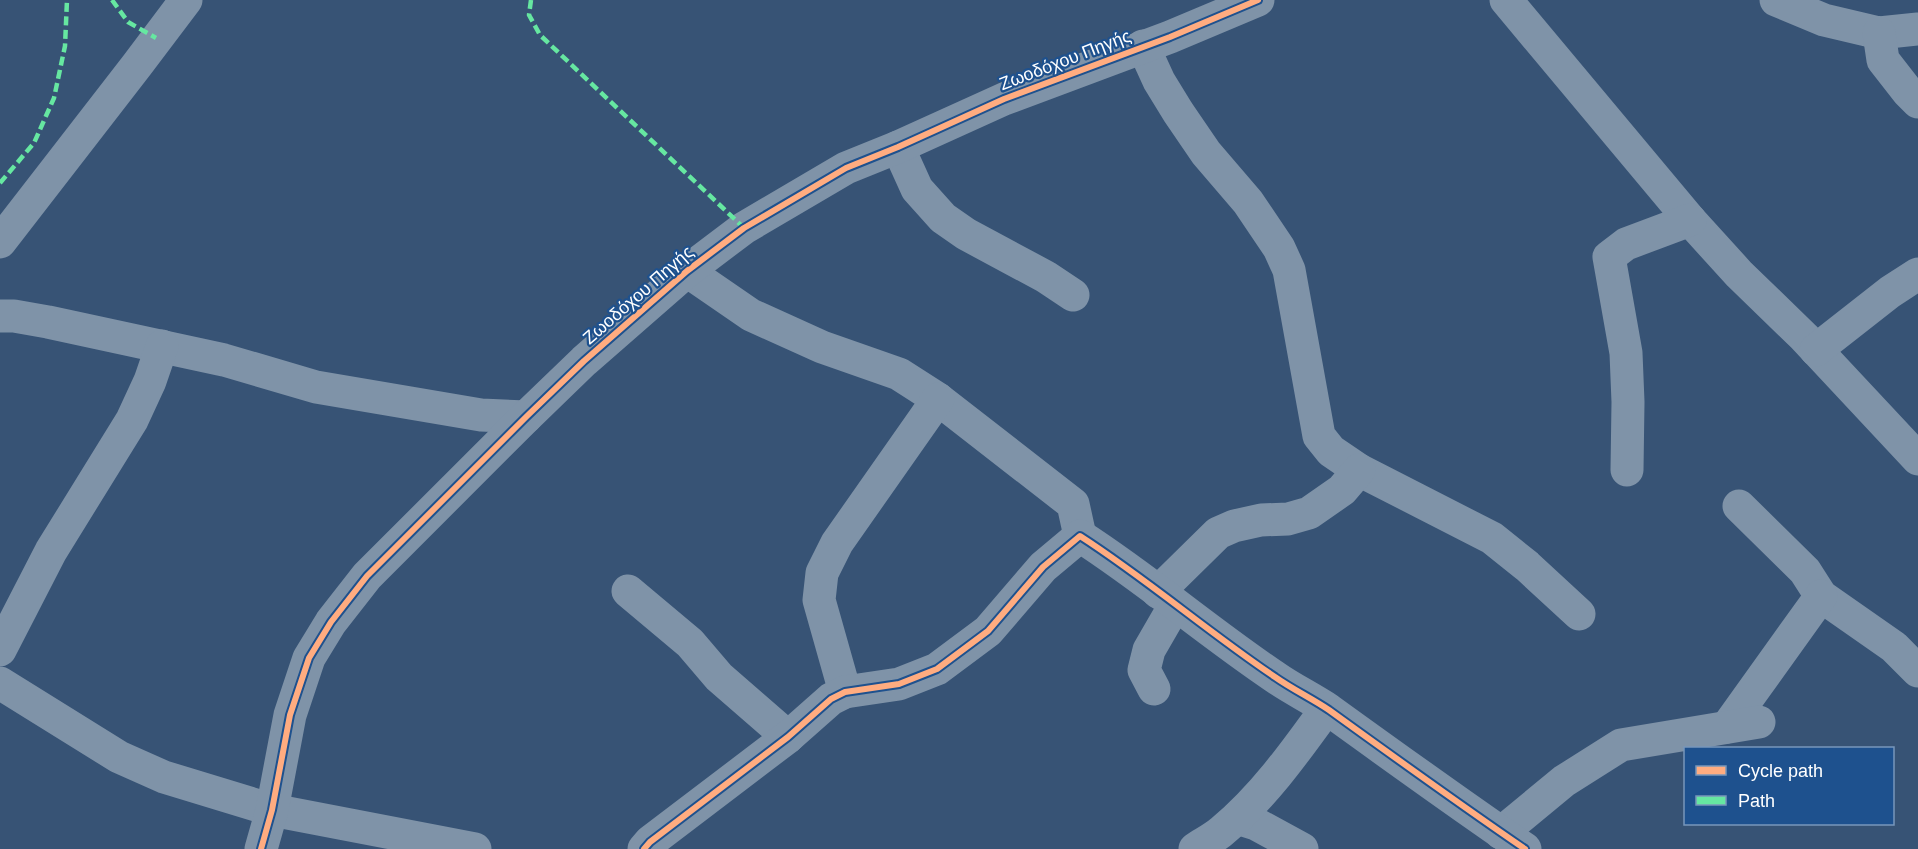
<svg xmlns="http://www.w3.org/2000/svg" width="1918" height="849" font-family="Helvetica,sans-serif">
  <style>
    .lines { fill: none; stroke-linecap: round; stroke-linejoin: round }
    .street { stroke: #7f93a8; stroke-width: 33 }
    .quiet { stroke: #66e7a1; stroke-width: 4.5; stroke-dasharray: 9 4.5; stroke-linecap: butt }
    .cycleway-casing { stroke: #1e518e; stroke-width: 10 }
    .cycleway { stroke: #ffac80; stroke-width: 6 }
    .labels { text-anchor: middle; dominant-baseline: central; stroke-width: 4.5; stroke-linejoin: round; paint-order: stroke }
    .street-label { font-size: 18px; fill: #fff; stroke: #1e518e }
  </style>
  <rect width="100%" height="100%" fill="#375375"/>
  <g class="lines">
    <!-- street -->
    <g class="street">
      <path d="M1506 0 1690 220 1739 274 1804 337 1918 459"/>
      <path d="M1776 0 1824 20 1879 33 1918 29"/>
      <path d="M1879 33 1883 60 1908 92 1918 102"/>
      <path d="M1143 46 1159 81 1178 112 1206 153 1248 202 1279 248 1289 270 1319 436 1331 451 1359 470 1492 538 1527 566 1579 614"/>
      <path d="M898 147 917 189 943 218 966 234 1046 277 1073 295"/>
      <path d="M0 242 137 65 186 0"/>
      <path d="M687 271 751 315 822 347 899 374 938 399 1073 504 1080 536"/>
      <path d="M0 316H14L48 322 224 360 316 387 481 415 526 417"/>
      <path d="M1816 350 1890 292 1918 274"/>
      <path d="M1627 470 1628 402 1626 353 1609 257 1626 244 1690 220"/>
      <path d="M1739 506 1805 571 1821 596 1894 647 1918 671"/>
      <path d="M628 591 690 643 719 677 788 737"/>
      <path d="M1158 592 1218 533 1234 526 1261 520 1288 519 1309 513 1342 490 1359 470"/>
      <path d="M0 650 51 551 132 420 150 381 162 346"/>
      <path d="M0 683 119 757 164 777 272 810 475 849"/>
      <path d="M1154 689 1144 670 1149 650 1175 605"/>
      <path d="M845 692 819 600 822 573 837 543 938 399"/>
      <path d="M1727 727 1821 596"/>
      <path d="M1237 818 1256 824 1302 849"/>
      <path d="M1501 833 1564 781 1621 745 1759 722"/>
      <path d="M261 849 272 810 290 715 309 658 331 622 367 576 526 417 584 361 687 271 744 228 846 168 898 147 1004 99 1170 37 1258 0"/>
      <path d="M644 849 650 842 788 737 831 699 845 692 899 684 937 669 988 631 1043 567 1080 536C1147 579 1208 632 1275 677 1292 689 1311 698 1329 710 1394 757 1459 804 1525 849"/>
      <path d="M1195 849C1204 843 1214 838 1222 831 1263 797 1295 752 1326 709"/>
    </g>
    <!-- quiet -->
    <g class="quiet">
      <path d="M112 0 128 22 156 38"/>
      <path d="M531 0 529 15 540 35 744 228"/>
      <path d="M0 183 34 143 54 98 65 46 67 0"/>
    </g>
    <defs>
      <g id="cycleway">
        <path d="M261 849 272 810 290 715 309 658 331 622 367 576 526 417 584 361 687 271 744 228 846 168 898 147 1004 99 1170 37 1258 0"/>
        <path d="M644 849 650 842 788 737 831 699 845 692 899 684 937 669 988 631 1043 567 1080 536C1147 579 1208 632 1275 677 1292 689 1311 698 1329 710 1394 757 1459 804 1525 849"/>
      </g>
    </defs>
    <!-- cycleway casing -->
    <use href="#cycleway" class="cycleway-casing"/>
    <!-- cycleway -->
    <use href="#cycleway" class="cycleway"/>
  </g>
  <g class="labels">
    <!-- street labels -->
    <g class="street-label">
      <text transform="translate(1065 60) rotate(-21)">Ζωοδόχου Πηγής</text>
      <text transform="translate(638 295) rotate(-41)">Ζωοδόχου Πηγής</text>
    </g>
  </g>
  <!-- legend -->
  <rect x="1684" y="747" width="210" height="78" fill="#1e518e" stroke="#7897bb" stroke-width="1.5"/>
  <rect x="1696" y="766" width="30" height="9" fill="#ffac80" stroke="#7897bb" stroke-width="1.5"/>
  <text x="1738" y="777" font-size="18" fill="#ffffff">Cycle path</text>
  <rect x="1696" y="796" width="30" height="9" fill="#66e7a1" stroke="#7897bb" stroke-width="1.5"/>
  <text x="1738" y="807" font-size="18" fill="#ffffff">Path</text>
</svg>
